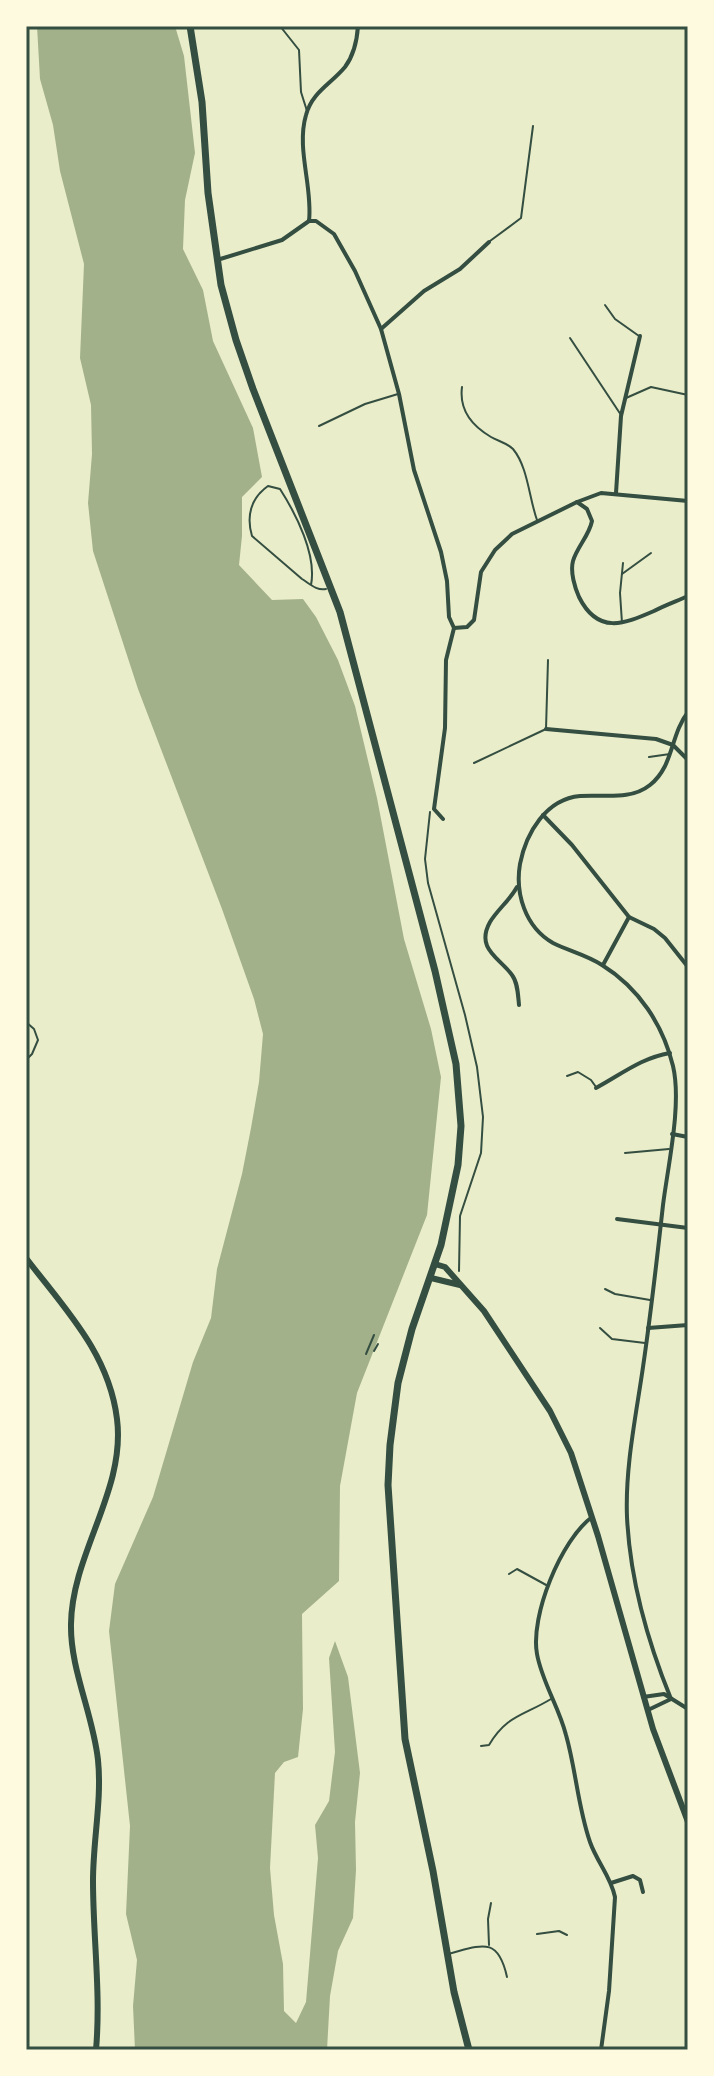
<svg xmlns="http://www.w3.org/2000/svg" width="714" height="2076" font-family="'Golos Text',sans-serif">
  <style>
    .water { fill: #a3b18a }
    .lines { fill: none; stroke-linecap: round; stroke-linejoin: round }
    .path { stroke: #344e41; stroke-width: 2 }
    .service { stroke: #344e41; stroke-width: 2 }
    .minor { stroke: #344e41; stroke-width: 4 }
    .tertiary { stroke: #344e41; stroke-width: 6 }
    .primary { stroke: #344e41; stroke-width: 7 }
    .neatline { fill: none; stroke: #344e41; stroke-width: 3 }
  </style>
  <rect width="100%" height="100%" fill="#e9edc9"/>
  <!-- water -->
  <path class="water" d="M37 26H175L184 56 195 153 185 200 183 249 203 290 213 341 253 428 262 477 242 497V536L239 565 272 600 303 599 316 617 338 660 355 706 377 798 404 939 431 1029 441 1077 427 1215 357 1393 340 1486 339 1581 302 1614 303 1709 298 1757 284 1762 275 1773 270 1868 274 1915 283 1964 284 2011 296 2023 306 2002 318 1858 315 1825 329 1801 335 1752 329 1658 335 1641 348 1677 360 1773 355 1822 356 1870 353 1918 338 1951 330 1996 327 2050H135L133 2006 137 1960 126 1914 130 1826 109 1631 115 1584 153 1497 193 1362 211 1318 217 1269 242 1174 251 1128 259 1082 263 1034 254 999 222 909 138 689 93 551 88 503 92 454 91 405 80 358 84 264 60 171 53 125 40 79Z"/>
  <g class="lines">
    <!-- path -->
    <g class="path">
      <path d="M430 812 425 859 428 883 465 1015 477 1067 483 1117 481 1153 460 1216 459 1271"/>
      <path d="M374 1351 378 1344"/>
      <path d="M366 1354 374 1335"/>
    </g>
    <!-- service -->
    <g class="service">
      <path d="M280 26 299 50 301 92 307 111"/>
      <path d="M490 241 521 218 533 126"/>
      <path d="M605 305 615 319 639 336"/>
      <path d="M570 338 621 415"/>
      <path d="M462 387C459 410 472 426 491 437 498 441 507 443 513 449 528 467 529 498 537 520"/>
      <path d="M626 398 651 387 688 395"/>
      <path d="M319 426 365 404 398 394"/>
      <path d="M622 574 651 553"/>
      <path d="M311 585C317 555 296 514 280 489L268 486C251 498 246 516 252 536L302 579C310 584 317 591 326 589"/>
      <path d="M622 623 620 593 623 563"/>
      <path d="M649 757 670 754"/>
      <path d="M474 763 546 729 548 660"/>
      <path d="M26 1022 34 1029 38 1040 32 1054 26 1060"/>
      <path d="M567 1076 578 1072 591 1080 596 1087"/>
      <path d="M625 1153 669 1149"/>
      <path d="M605 1289 615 1294 650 1300"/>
      <path d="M600 1328 612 1339 645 1343"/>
      <path d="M509 1574 517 1569 548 1586"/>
      <path d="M481 1746 489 1745C507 1715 523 1716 551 1699"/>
      <path d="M537 1934 559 1931 567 1935"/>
      <path d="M489 1945 488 1919 491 1903"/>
      <path d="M448 1954C482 1945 498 1936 507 1977"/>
    </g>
    <!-- minor -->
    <g class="minor">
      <path d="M309 221C313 187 296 149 306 115 312 92 331 84 345 67 354 55 357 41 358 26"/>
      <path d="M217 260 282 240 309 221H316L334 234 355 271 381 329 399 394 414 470 441 552 447 581 449 617 454 628 446 660 445 728 434 809 443 819"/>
      <path d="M381 329 424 291 460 269 489 242"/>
      <path d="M616 493 621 416 640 336"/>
      <path d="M577 502 587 509 592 521C589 536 577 547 573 561 570 572 575 588 579 597 598 635 624 624 654 611 665 605 677 601 688 596"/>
      <path d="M454 628 467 627 474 620 481 572 495 550 512 534 577 502 601 493 688 501"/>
      <path d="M546 729 656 739 673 745 688 760"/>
      <path d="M543 815 572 845 629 917 654 929 665 938 688 967"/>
      <path d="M517 887C510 900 498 909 490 922 475 949 500 958 512 975 518 983 518 995 519 1005"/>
      <path d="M603 965 629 917"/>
      <path d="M596 1088C622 1074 641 1058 670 1053"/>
      <path d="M672 1134 688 1137"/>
      <path d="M617 1219 688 1228"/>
      <path d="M648 1328 688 1325"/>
      <path d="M592 1517C561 1540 530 1616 537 1654 542 1682 559 1707 566 1735 576 1770 578 1808 590 1842 597 1862 611 1877 615 1897L609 1991 601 2050"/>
      <path d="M643 1697 664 1694 688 1709"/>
      <path d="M671 1699C647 1640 630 1581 627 1517 625 1467 636 1416 643 1367 651 1313 657 1259 663 1205 668 1165 682 1104 673 1066 663 1025 639 988 602 965 587 955 569 951 553 943 525 927 515 893 520 864 526 833 546 799 580 796 603 794 630 801 650 785 674 766 670 735 688 712"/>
      <path d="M648 1710 671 1699"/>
      <path d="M611 1883 633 1876 640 1880 643 1892"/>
    </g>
    <!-- tertiary -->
    <g class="tertiary">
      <path d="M26 1258C64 1308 109 1353 117 1419 126 1490 72 1553 71 1624 70 1669 93 1714 98 1760 102 1800 93 1840 93 1881 93 1937 101 1993 96 2050"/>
      <path d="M435 1264 445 1267 484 1311 550 1411 571 1453 598 1536 653 1729 688 1822"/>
      <path d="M431 1278 460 1285"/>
    </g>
    <!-- primary -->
    <path class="primary" d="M190 26 202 102 208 193 221 285 236 340 253 389 340 612 435 971 456 1064 461 1126 458 1165 441 1245 412 1329 398 1383 390 1445 388 1485 405 1739 433 1871 454 1992 469 2050"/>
  </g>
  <!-- border -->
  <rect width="714" height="2076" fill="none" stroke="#fefae0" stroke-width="56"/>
  <rect x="28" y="28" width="658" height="2020" class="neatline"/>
</svg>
